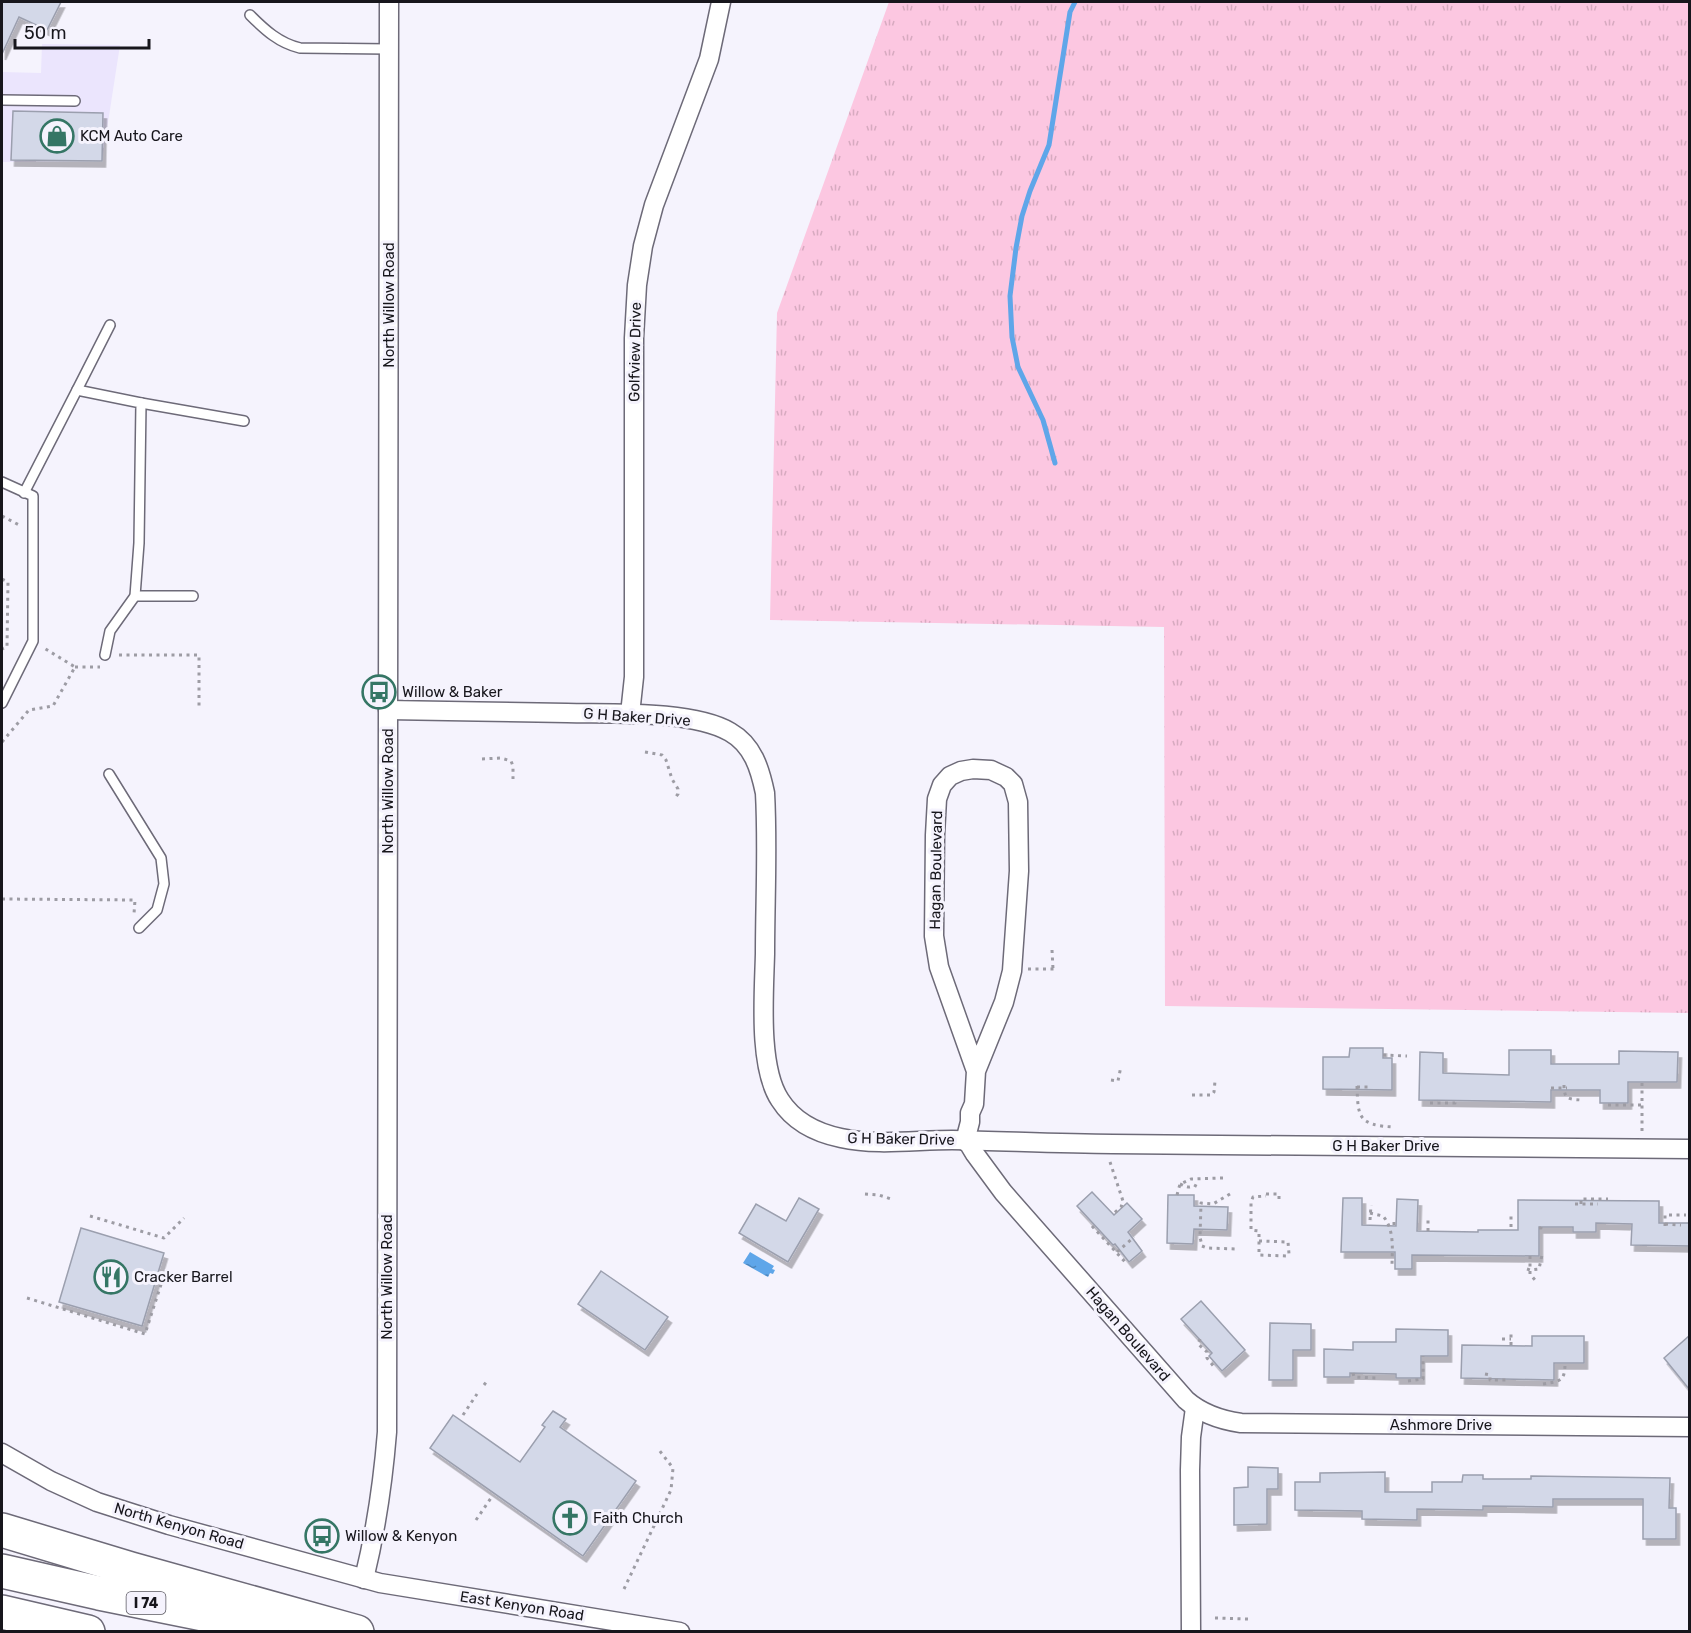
<svg xmlns="http://www.w3.org/2000/svg" width="1691" height="1633" font-family="Rubik,sans-serif">
  <style>
    .built { fill: #ebe5fd }
    .grass { fill: url(#grass-tufts) }
    .water { fill: url(#water-ripples) }
    .lines { fill: none; stroke-linecap: round; stroke-linejoin: round }
    .stream { stroke: #5fa6e9; stroke-width: 5 }
    .building { fill: #d3d8e8; stroke: #9b9fae; stroke-width: 1.5; filter: url(#shadow) }
    .lane-casing { stroke: #6d6a78; stroke-width: 12 }
    .street-casing { stroke: #6d6a78; stroke-width: 21 }
    .highway-casing { stroke: #6d6a78; stroke-width: 36 }
    .path { stroke: #9d9ca4; stroke-width: 3; stroke-dasharray: 3 4.5; stroke-linecap: butt }
    .lane { stroke: #fff; stroke-width: 9 }
    .street { stroke: #fff; stroke-width: 18 }
    .highway { stroke: #fff; stroke-width: 33 }
    .labels { text-anchor: middle; dominant-baseline: central; stroke-width: 6; stroke-linejoin: round; paint-order: stroke }
    .shield { fill: #f5f3fd; stroke: #5a5860; stroke-width: 1.5 }
    .shield-label { font-size: 14px; font-weight: bold; fill: #17161c }
    .poi-label { font-size: 15px; fill: #17161c; stroke: #f5f3fd; text-anchor: start }
    .street-label { font-size: 15px; fill: #17161c; stroke: #f5f3fd }
  </style>
  <defs>
    <pattern id="grass-tufts" width="24" height="20" patternUnits="userSpaceOnUse" patternTransform="scale(1.5)"><rect width="24" height="20" fill="#fcc7e1"/><path d="M3 7l-1-3M5 7V3M7 7l1-3M15 17l-1-3M17 17v-4M19 17l1-3" fill="none" stroke="#d7aac0"/></pattern>
    <pattern id="water-ripples" width="26" height="14" patternUnits="userSpaceOnUse" patternTransform="scale(1.5)"><rect width="26" height="14" fill="#5fa6e9"/><path d="M2 4q2-2 4 0t4 0M15 11q2-2 4 0t4 0" fill="none" stroke="#4d86bc"/></pattern>
    <filter id="shadow"><feDropShadow dx="3.5" dy="6" stdDeviation="0" flood-color="#0004"/></filter>
  </defs>
  <rect width="100%" height="100%" fill="#f5f3fd"/>
  <!-- built -->
  <path class="built" d="M42 44 120 45 102 161 2 162V72L41 73Z"/>
  <!-- grass -->
  <path class="grass" d="M889 2H1689V1013L1165 1006 1164 627 770 620 777 313Z"/>
  <!-- water -->
  <path class="water" d="M750 1252 774 1266 772 1269 775 1270 773 1274 770 1273 768 1277 743 1263Z"/>
  <g class="lines">
    <!-- stream -->
    <path class="stream" d="M1055 463 1043 420 1018 367 1012 337 1010 296 1016 248 1022 216 1030 191 1049 145 1070 12 1075 2"/>
  </g>
  <!-- building -->
  <g class="building">
    <path d="M2 2H61L47 30 19 17 2 54Z"/>
    <path d="M13 111 103 113 102 161 11 160Z"/>
    <path d="M1350 1048H1383V1058H1392V1090L1323 1089V1057H1349Z"/>
    <path d="M1509 1050H1551V1064H1619V1051L1678 1052 1677 1082H1628V1103H1600V1090H1551V1102L1419 1100 1420 1052 1443 1053V1073L1509 1075Z"/>
    <path d="M1092 1192 1114 1215 1127 1203 1142 1219 1128 1232 1142 1251 1129 1262 1115 1244 1113 1245 1077 1206Z"/>
    <path d="M1168 1195H1194V1206L1228 1207 1227 1230 1194 1229 1193 1244 1167 1243Z"/>
    <path d="M799 1198 819 1209 788 1262 739 1233 756 1204 786 1221Z"/>
    <path d="M1343 1198H1362V1225L1396 1226 1397 1199 1418 1200 1417 1231 1478 1232V1230H1518V1200L1659 1201V1223H1689V1246L1631 1245 1632 1224 1596 1223V1232H1573V1227H1539V1256L1412 1255V1269H1395V1252H1341Z"/>
    <path d="M81 1228 164 1253 142 1326 59 1302Z"/>
    <path d="M601 1271 668 1317 645 1350 578 1304Z"/>
    <path d="M1201 1301 1245 1350 1222 1371 1209 1356 1212 1353 1181 1319Z"/>
    <path d="M1270 1323 1311 1324V1350H1293V1380H1269Z"/>
    <path d="M1396 1329 1448 1330V1356H1421V1378H1396V1374L1350 1373V1377H1324V1349L1353 1350V1342H1396Z"/>
    <path d="M1532 1336H1584V1363H1554V1380L1461 1378 1462 1345 1532 1346Z"/>
    <path d="M1689 1336V1389L1664 1358Z"/>
    <path d="M553 1411 566 1419 560 1427 636 1481 583 1556 430 1448 453 1415 520 1462 545 1427 542 1425Z"/>
    <path d="M1248 1467 1278 1468V1489H1267V1524L1234 1525V1488L1248 1487Z"/>
    <path d="M1385 1472V1492H1432V1482H1462L1463 1475H1483V1479H1531V1476L1670 1478 1669 1508H1676V1539H1643V1499H1553V1507L1483 1506V1510L1417 1509V1520L1362 1519V1511L1295 1510V1482H1320V1473Z"/>
  </g>
  <g class="lines">
    <defs>
      <g id="lane">
        <path d="M250 15C265 30 279 43 300 48L389 49"/>
        <path d="M2 100 75 101"/>
        <path d="M77 390 110 325"/>
        <path d="M141 403 244 421"/>
        <path d="M2 482 33 496V641L2 703"/>
        <path d="M24 493 77 390 141 403 139 543 135 596 110 631 105 655"/>
        <path d="M135 596H193"/>
        <path d="M109 774 161 858 164 884 157 910 139 928"/>
      </g>
      <g id="street">
        <path d="M388 710C448 711 507 712 567 713 611 714 692 710 730 732 753 745 760 769 765 793 768 847 765 901 765 954 764 994 758 1067 780 1100 794 1122 817 1133 841 1138 877 1146 916 1140 952 1140 1006 1141 1060 1144 1113 1144 1305 1145 1497 1148 1690 1149"/>
        <path d="M630 714 634 677V338L637 285 643 246 654 205 709 59 721 2"/>
        <path d="M976 1071 1004 1002 1012 971 1019 871 1018 802 1013 784 1006 777 991 770 973 769 961 771 950 776 942 785 937 799 935 835 934 936 939 967 976 1071 974 1104 970 1113V1122L965 1141 969 1144 975 1154 1003 1192 1186 1400C1202 1414 1220 1420 1241 1423L1690 1427"/>
        <path d="M2 1453 51 1481 97 1502 169 1525 380 1583 680 1632"/>
        <path d="M364 1579C376 1530 383 1482 387 1432L389 2"/>
        <path d="M1191 1632 1190 1470 1191 1437 1195 1408"/>
      </g>
      <g id="highway">
        <path d="M2 1530 131 1569 357 1632"/>
        <path d="M2 1571 99 1593 272 1628"/>
        <path d="M2 1612 88 1632"/>
      </g>
    </defs>
    <!-- lane casing -->
    <use href="#lane" class="lane-casing"/>
    <!-- street casing -->
    <use href="#street" class="street-casing"/>
    <!-- highway casing -->
    <use href="#highway" class="highway-casing"/>
    <!-- path -->
    <g class="path">
      <path d="M2 516 21 526"/>
      <path d="M2 579 8 582 7 647 2 649"/>
      <path d="M119 655H199V708"/>
      <path d="M75 667H100"/>
      <path d="M2 742 29 710 53 706 75 667 44 648"/>
      <path d="M645 752 662 755 666 760 672 779 678 789V794L675 798"/>
      <path d="M482 759 501 758 511 761 513 766V779"/>
      <path d="M2 899 135 900 134 914"/>
      <path d="M1052 950 1053 969"/>
      <path d="M1028 969H1056"/>
      <path d="M1383 1055 1407 1056"/>
      <path d="M1111 1080 1118 1081 1121 1066"/>
      <path d="M1564 1085C1564 1099 1568 1099 1581 1100"/>
      <path d="M1357 1086C1358 1117 1358 1125 1393 1127"/>
      <path d="M1357 1087H1369"/>
      <path d="M1551 1088H1567"/>
      <path d="M1192 1095H1212L1214 1092 1215 1081"/>
      <path d="M1430 1103H1455V1101"/>
      <path d="M1608 1105H1643"/>
      <path d="M1642 1131V1082"/>
      <path d="M1110 1162 1123 1201 1121 1207 1113 1214"/>
      <path d="M1180 1184C1185 1186 1189 1189 1194 1185L1198 1187"/>
      <path d="M865 1194 879 1195 891 1199"/>
      <path d="M1230 1194 1213 1204 1201 1203 1200 1237 1202 1246 1207 1248 1236 1249"/>
      <path d="M1266 1194H1279V1200"/>
      <path d="M1177 1195 1180 1184 1191 1179 1224 1178"/>
      <path d="M1575 1204H1598"/>
      <path d="M1581 1204V1199H1608"/>
      <path d="M1370 1213 1383 1216C1395 1230 1392 1250 1392 1267"/>
      <path d="M90 1216 164 1238 184 1218"/>
      <path d="M1370 1220 1371 1205"/>
      <path d="M1394 1222V1225H1396"/>
      <path d="M1665 1224 1681 1225"/>
      <path d="M1092 1226 1126 1263"/>
      <path d="M1665 1226V1215H1686"/>
      <path d="M1511 1227V1214"/>
      <path d="M1539 1228H1541V1226"/>
      <path d="M1428 1231V1216"/>
      <path d="M1259 1241 1288 1242 1289 1254 1287 1256 1259 1255V1231L1251 1230V1202L1253 1197 1266 1196"/>
      <path d="M1117 1252 1134 1237"/>
      <path d="M1530 1256V1274L1535 1280"/>
      <path d="M1527 1269 1530 1270 1539 1269 1542 1255"/>
      <path d="M27 1298 145 1334 167 1266"/>
      <path d="M1200 1339 1198 1344 1207 1352V1358L1215 1368"/>
      <path d="M1502 1339H1511"/>
      <path d="M1511 1345V1334"/>
      <path d="M1353 1373 1354 1377 1378 1378"/>
      <path d="M1485 1374 1490 1375V1380H1507"/>
      <path d="M1408 1381 1423 1379V1356"/>
      <path d="M1543 1384C1560 1381 1565 1382 1565 1363"/>
      <path d="M484 1385 487 1381"/>
      <path d="M463 1415 477 1394"/>
      <path d="M476 1520 491 1498"/>
      <path d="M624 1589 671 1490 673 1468 659 1450"/>
      <path d="M1215 1618 1249 1619"/>
    </g>
    <!-- lane -->
    <use href="#lane" class="lane"/>
    <!-- street -->
    <use href="#street" class="street"/>
    <!-- highway -->
    <use href="#highway" class="highway"/>
  </g>
  <!-- icons -->
  <defs>
    <symbol id="shop-ring" viewBox="-11 -11 22 22"><circle r="9.5" fill="#f5f3fd" stroke="#357665" stroke-width="1.5"/><path d="M-5-2.5h2.3a2.7 3.5 0 0 1 5.4 0H5L5.5 6h-11ZM-1.5-2.5h3a1.5 2.3 0 0 0-3 0Z" fill="#357665"/></symbol>
    <symbol id="bus-ring" viewBox="-11 -11 22 22"><circle r="9.5" fill="#f5f3fd" stroke="#357665" stroke-width="1.5"/><path d="M-5-6H5V4H4V6H2V4H-2V6H-4V4H-5ZM-3.5-4V0h7V-4ZM-3.5 1.2v1.5H-2V1.2ZM2 1.2v1.5H3.5V1.2Z" fill="#357665"/></symbol>
    <symbol id="restaurant-ring" viewBox="-11 -11 22 22"><circle r="9.5" fill="#f5f3fd" stroke="#357665" stroke-width="1.5"/><path d="M-5-6h1v4h1v-4h1v4h1v-4h1v5L-1.5 .5V6h-2V.5L-5-1ZM5-6V6H3V1.5H1.5Q1.5-4 5-6Z" fill="#357665"/></symbol>
    <symbol id="church-ring" viewBox="-11 -11 22 22"><circle r="9.5" fill="#f5f3fd" stroke="#357665" stroke-width="1.5"/><path d="M-1.2-6h2.4v3.5h3.3v2.4h-3.3V6h-2.4V-.1h-3.3v-2.4h3.3Z" fill="#357665"/></symbol>
  </defs>
  <g fill-rule="evenodd">
    <use href="#shop-ring" x="38" y="117" width="38" height="38"/>
    <use href="#bus-ring" x="360" y="673" width="38" height="38"/>
    <use href="#restaurant-ring" x="92" y="1258" width="38" height="38"/>
    <use href="#church-ring" x="551" y="1499" width="38" height="38"/>
    <use href="#bus-ring" x="303" y="1517" width="38" height="38"/>
  </g>
  <g class="labels">
    <!-- shield labels -->
    <rect class="shield" x="126.5" y="1592" width="39" height="22" rx="4.5"/>
    <g class="shield-label">
      <text x="146" y="1603">I 74</text>
    </g>
    <!-- poi labels -->
    <g class="poi-label">
      <text x="80" y="136">KCM Auto Care</text>
      <text x="402" y="692">Willow &amp; Baker</text>
      <text x="134" y="1277">Cracker Barrel</text>
      <text x="593" y="1518">Faith Church</text>
      <text x="345" y="1536">Willow &amp; Kenyon</text>
    </g>
    <!-- street labels -->
    <g class="street-label">
      <text transform="translate(389 305) rotate(-90)">North Willow Road</text>
      <text transform="translate(635 352) rotate(-89)">Golfview Drive</text>
      <text transform="translate(637 717) rotate(4)">G H Baker Drive</text>
      <text transform="translate(388 791) rotate(-90)">North Willow Road</text>
      <text transform="translate(936 870) rotate(-89)">Hagan Boulevard</text>
      <text transform="translate(901 1139) rotate(1)">G H Baker Drive</text>
      <text x="1386" y="1146">G H Baker Drive</text>
      <text transform="translate(387 1277) rotate(-90)">North Willow Road</text>
      <text transform="translate(1128 1334) rotate(49)">Hagan Boulevard</text>
      <text x="1441" y="1425">Ashmore Drive</text>
      <text transform="translate(179 1526) rotate(16)">North Kenyon Road</text>
      <text transform="translate(522 1606) rotate(9)">East Kenyon Road</text>
    </g>
  </g>
  <!-- border -->
  <rect width="1691" height="1633" fill="none" stroke="#17161c" stroke-width="6"/>
  <!-- scale -->
  <path d="M15 39v9h134v-9" fill="none" stroke="#17161c" stroke-width="3"/>
  <text x="24" y="39" font-size="18" fill="#17161c" stroke="#f5f3fd" stroke-width="4.5" paint-order="stroke">50 m</text>
</svg>
